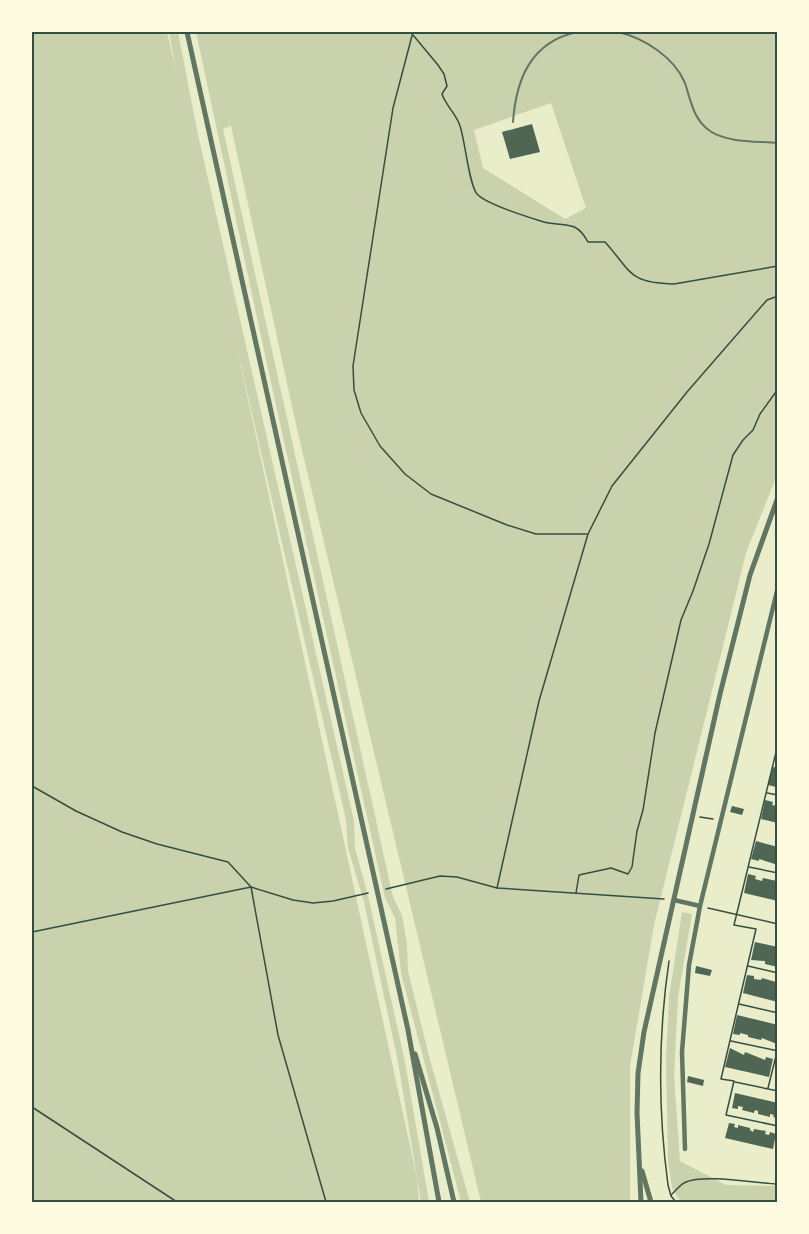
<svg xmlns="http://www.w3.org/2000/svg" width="809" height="1234" font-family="Cabin,sans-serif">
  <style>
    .green { fill: #cad2ad; fill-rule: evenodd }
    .building { fill: #4f6655 }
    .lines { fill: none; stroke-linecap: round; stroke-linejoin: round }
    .path { stroke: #344e41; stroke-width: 1.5 }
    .service { stroke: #617663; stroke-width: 2 }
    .minor { stroke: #617663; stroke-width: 4.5 }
    .tertiary { stroke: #617663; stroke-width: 5 }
    .neatline { fill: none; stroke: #344e41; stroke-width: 2 }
  </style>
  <rect width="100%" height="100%" fill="#e9edc9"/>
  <!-- green -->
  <g class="green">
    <path d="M32 32H167L176 69 169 32H178L197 130 354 821 355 848 369 900 405 1062 429 1202H421L398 1062 364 902 348 848 346 820 236 344 417 1178 419 1202H32Z"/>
    <path d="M196 32H777V475L746 553 654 925 630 1066V1202H481L297 429 231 126 223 129 393 897 402 915 407 944 408 971 430 1060 470 1202H461L401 973 395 918 385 898 268 369ZM551 103 586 208 565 219 483 168 474 130Z"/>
    <path d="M682 912 692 914 678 997 674 1076 680 1161 726 1185 777 1186V1202H681L672 1188 668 1161 666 1058 669 997Z"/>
  </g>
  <!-- building -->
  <g class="building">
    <path d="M532 124 540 152 510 159 502 132Z"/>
    <path d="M773 767 778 768V794L775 793 776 787 768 785Z"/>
    <path d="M765 800 773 802 772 805 778 806V823L761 819Z"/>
    <path d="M732 806 744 809 742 815 730 812Z"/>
    <path d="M756 841 778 847V865L759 859V861L751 859Z"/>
    <path d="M748 874 756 876 755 879 762 881 763 878 777 881 778 901 744 893Z"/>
    <path d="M755 942 778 947V967L765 964V961L751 960Z"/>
    <path d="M696 966 712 970 710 976 695 973Z"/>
    <path d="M747 975 754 976V979L761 980 762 978 776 982 778 1002 743 993Z"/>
    <path d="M737 1015 778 1025 777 1044 762 1038 761 1040 748 1037V1035L740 1033V1035L733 1034Z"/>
    <path d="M730 1048 744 1055 745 1052 765 1060 766 1057 773 1059 769 1077 725 1067Z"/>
    <path d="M688 1076 704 1080 703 1086 687 1082Z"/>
    <path d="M735 1093 778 1103V1118L773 1117 774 1115 770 1114V1117L758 1114V1111L755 1110 754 1113 742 1110 743 1107 738 1106V1109L732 1108Z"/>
    <path d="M729 1123 735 1124 734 1127 738 1128V1125L750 1128V1130L753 1132 754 1129 766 1131 765 1134 769 1135 770 1132 776 1134 773 1149 725 1138Z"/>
  </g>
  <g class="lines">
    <!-- path -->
    <g class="path">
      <path d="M413 32 393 108 353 366 354 390 361 413 380 446 405 474 431 494 507 525 536 534H587"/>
      <path d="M413 35 438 65 444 74 447 86 442 94C446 106 457 115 460 126 465 140 469 185 477 194 487 205 528 217 544 222 564 227 576 219 588 242H605C632 272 628 283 674 284L778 266"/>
      <path d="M778 744 734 925 756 929 721 1079 734 1081 726 1115 778 1126"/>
      <path d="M32 786 76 811 122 832 157 844 228 862 251 887 278 1035 326 1202"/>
      <path d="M767 793 778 795"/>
      <path d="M700 817 713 819"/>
      <path d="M749 867 778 873"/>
      <path d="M497 888 539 701 588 534 612 486 687 392 767 300 778 296"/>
      <path d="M386 889 440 876 457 877 497 888 664 899"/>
      <path d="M576 893 579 875 611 868 628 874 632 867 637 831 643 810 655 733 681 620 693 591 709 544 733 455 743 440 753 430 760 414 778 389"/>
      <path d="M708 908 778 924"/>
      <path d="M32 932 251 887 293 900 313 903 333 901 368 893"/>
      <path d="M669 961C658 1036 658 1111 668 1185L671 1196 676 1202"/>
      <path d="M748 966 778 973"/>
      <path d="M739 1004 778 1013"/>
      <path d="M731 1041 778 1051"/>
      <path d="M735 1082 778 1091"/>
      <path d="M768 1088 778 1048"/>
      <path d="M32 1107 177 1202"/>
      <path d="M671 1195C676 1191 680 1184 686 1182 704 1174 755 1183 778 1184"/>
    </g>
    <!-- service -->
    <g class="service">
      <path d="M618 32C644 38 674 57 685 83 691 101 693 119 710 131 728 143 756 141 778 143"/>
      <path d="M513 122C516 79 531 42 577 32"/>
    </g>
    <!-- minor -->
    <g class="minor">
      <path d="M674 900 700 906"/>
      <path d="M685 1149 682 1052 689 965 700 906 778 587"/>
    </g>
    <!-- tertiary -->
    <g class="tertiary">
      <path d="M187 32 408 1030 439 1202"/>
      <path d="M415 1054 437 1128 454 1202"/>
      <path d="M642 1171 651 1202"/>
      <path d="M641 1202 637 1113 638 1073 644 1032 720 694 750 575 778 497"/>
    </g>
  </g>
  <!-- border -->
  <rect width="809" height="1234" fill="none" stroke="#fefae0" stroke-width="66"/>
  <rect x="33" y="33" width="743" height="1168" class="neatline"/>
</svg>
